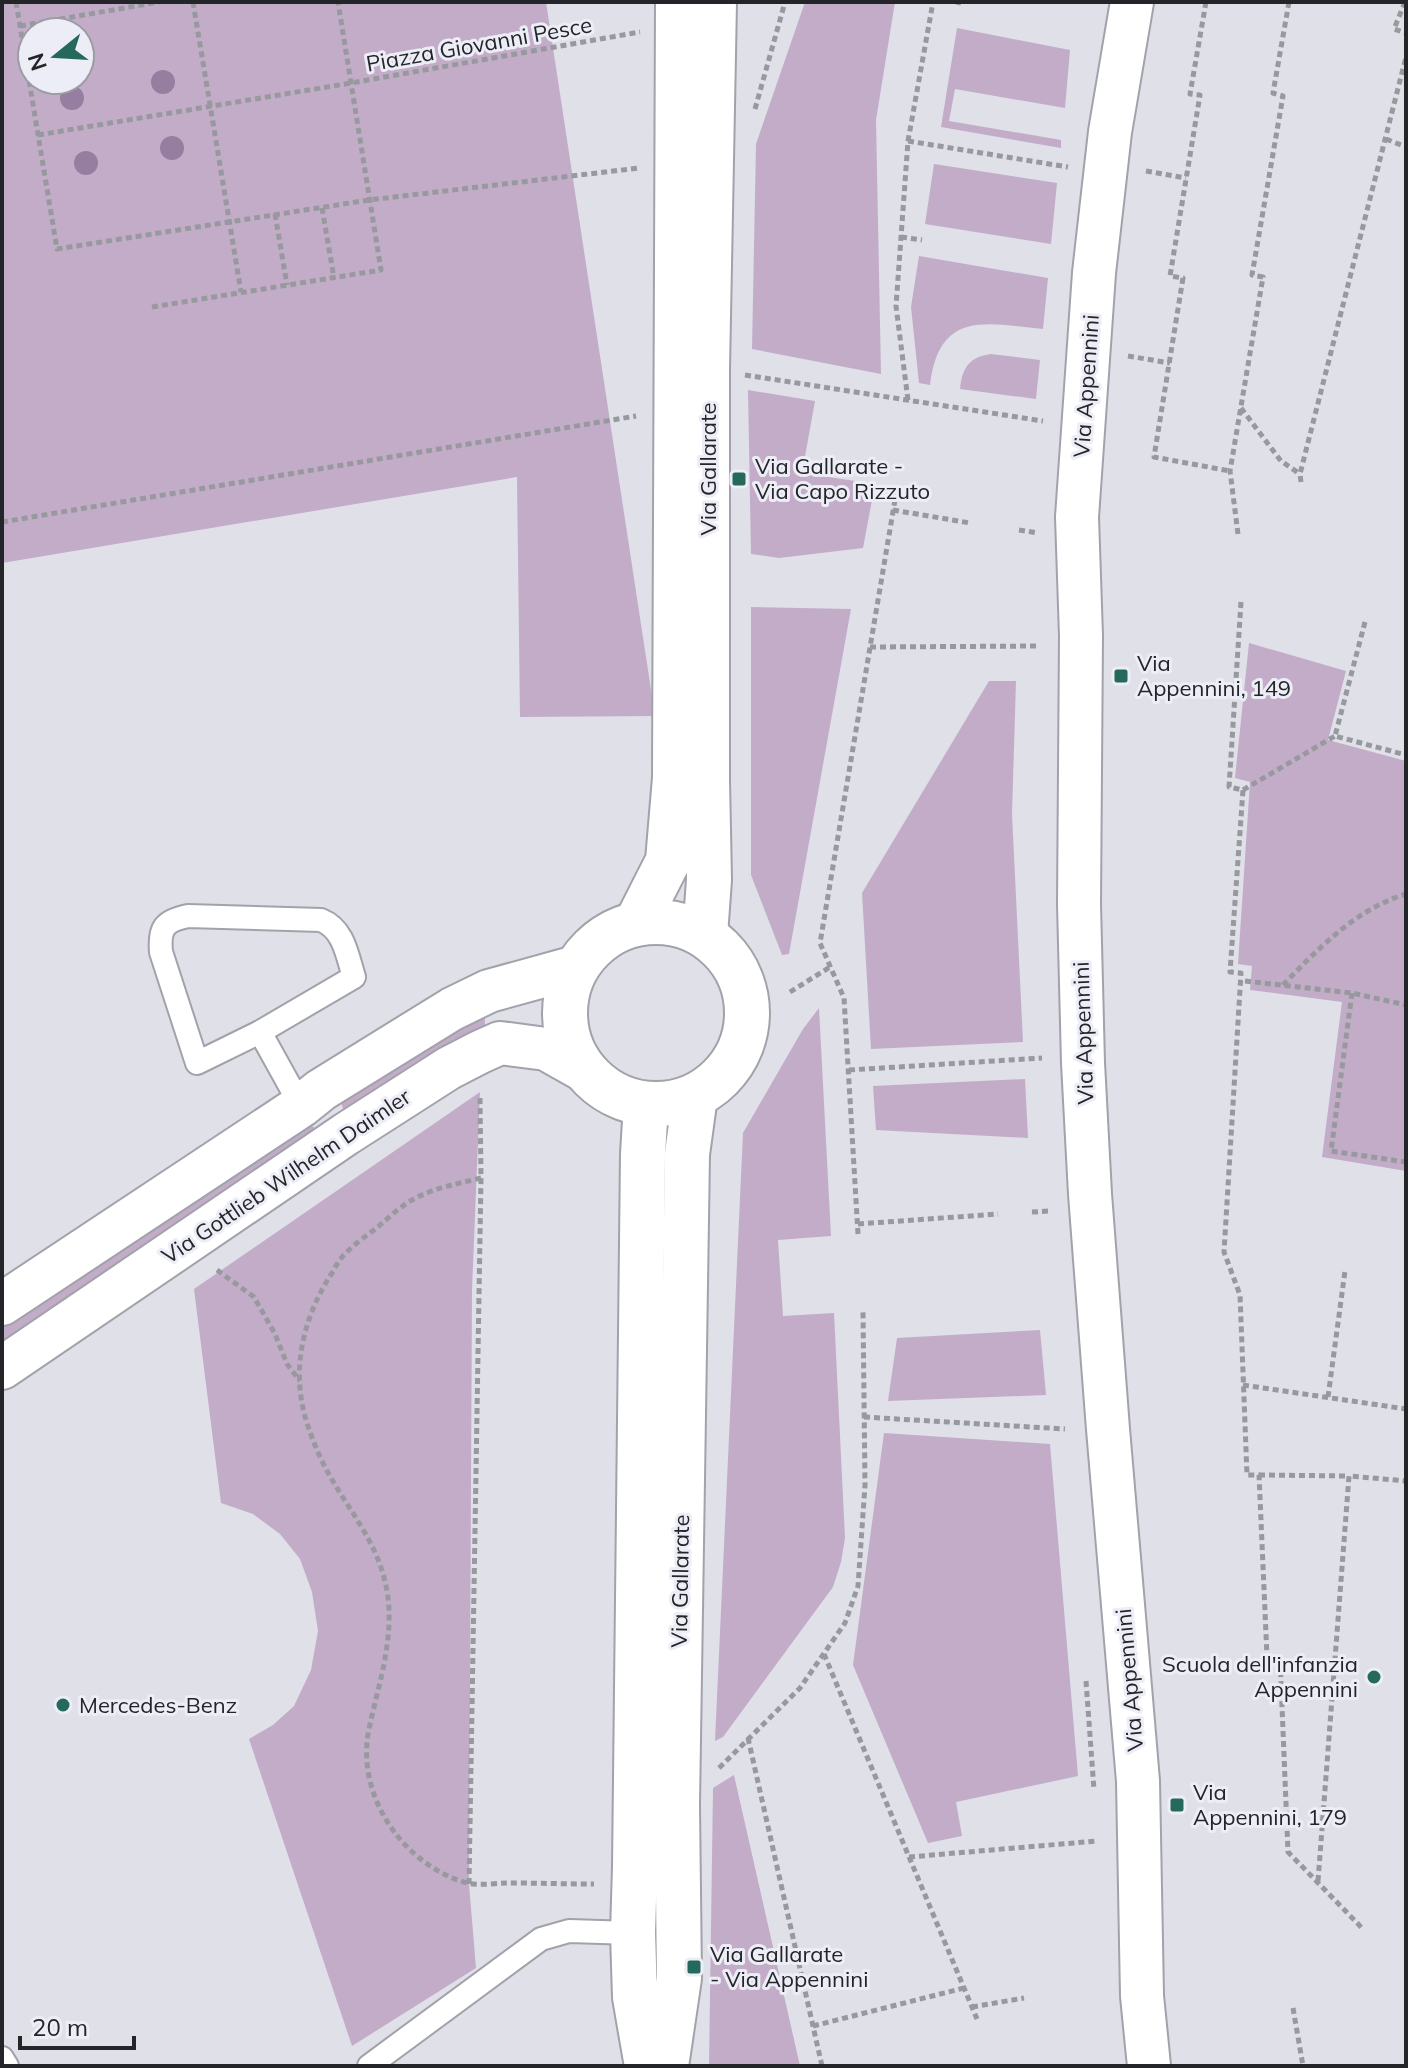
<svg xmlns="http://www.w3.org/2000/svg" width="1408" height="2068" font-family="Mulish,sans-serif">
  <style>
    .green { fill: #c3acc8; fill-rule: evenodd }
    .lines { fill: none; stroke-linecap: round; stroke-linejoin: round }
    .lane-casing { stroke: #a1a2aa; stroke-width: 26 }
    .street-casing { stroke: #a1a2aa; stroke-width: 46 }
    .primary-casing { stroke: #a1a2aa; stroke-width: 48 }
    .path { stroke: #98999f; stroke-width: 5; stroke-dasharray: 6 4; stroke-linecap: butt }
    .lane { stroke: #fff; stroke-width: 22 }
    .street { stroke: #fff; stroke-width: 42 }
    .primary { stroke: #fff; stroke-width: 44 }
    .tree { fill: #967ea0 }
    .poi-dot { fill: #24695c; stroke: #ecedf6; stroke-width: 3 }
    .labels { text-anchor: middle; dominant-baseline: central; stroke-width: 6; stroke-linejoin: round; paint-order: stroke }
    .street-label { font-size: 22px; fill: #242528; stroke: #ecedf6 }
    .poi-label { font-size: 22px; fill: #242528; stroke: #ecedf6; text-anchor: start }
  </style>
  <rect width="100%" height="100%" fill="#dfe0e8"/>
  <!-- green -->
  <g class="green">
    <path d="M2 2H546L655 716 520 717 517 477 2 563ZM32 32H80V80H32Z"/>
    <path d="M805 2H895L876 120 881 374 752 349 756 144Z"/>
    <path d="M957 28 1070 50 1065 108 955 89 949 121 1061 140V148L941 127Z"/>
    <path d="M934 164 1057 183 1051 244 925 224Z"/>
    <path d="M919 256 1048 278 1043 329C985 323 939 310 930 385L919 383 911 307Z"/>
    <path d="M991 354 1040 360 1036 399 960 389C962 368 969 357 991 354Z"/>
    <path d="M748 390 815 401 802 473 875 484 863 548 779 558 751 554Z"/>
    <path d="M751 607 851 609 789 954 782 955 751 875Z"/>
    <path d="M1249 643 1346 671 1328 740 1406 761V1171L1322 1157 1342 1002 1250 990 1252 966 1238 964 1250 782 1235 778Z"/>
    <path d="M989 681H1016L1012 814 1023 1042 871 1049 862 893Z"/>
    <path d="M819 1008 831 1236 778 1240 783 1316 834 1313 845 1538 841 1562 833 1587 723 1737 715 1741 743 1133 803 1029Z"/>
    <path d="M485 1012V1028L354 1110 343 1109 341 1102Z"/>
    <path d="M1025 1079 1028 1138 876 1130 873 1086Z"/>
    <path d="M480 1092 472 1290 469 1884 476 1968 352 2046 249 1739 273 1725 294 1706 311 1670 318 1631 312 1592 300 1559 280 1534 253 1514 221 1503 194 1289Z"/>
    <path d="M310 1120 312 1126 322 1133 2 1348V1320Z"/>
    <path d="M1040 1330 1046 1395 888 1401 897 1338Z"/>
    <path d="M884 1433 1050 1444 1078 1776 956 1802 962 1836 928 1843 853 1665Z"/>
    <path d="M734 1775 800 2066H709L713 1788Z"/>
  </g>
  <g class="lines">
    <defs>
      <g id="lane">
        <path d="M188 916 321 920C344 929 347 955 354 977L260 1032 197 1063 161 952C159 928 164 921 188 916Z"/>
        <path d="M260 1032 301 1106"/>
        <path d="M2 2058 7 2066"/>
        <path d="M369 2066 541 1939 569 1931 633 1933"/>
      </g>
      <g id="street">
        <path d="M1132 2 1110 132 1094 273 1077 517 1081 636 1079 904 1083 1063 1090 1194 1108 1429 1138 1781 1142 1996 1149 2066"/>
        <path d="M2 1304 301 1106 321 1090 452 1009 489 991 576 967"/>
        <path d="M2 1368 346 1134 449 1068 480 1052 500 1043 546 1049 585 1071"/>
      </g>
      <g id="primary">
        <path d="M637 922 668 861 675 778 678 2"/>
        <circle cx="656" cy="1013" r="91"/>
        <path d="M705 935 709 880 707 780V370L714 2"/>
        <path d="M646 1104 643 1154 635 1867 633 1933 635 1997 647 2066"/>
        <path d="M666 2066 679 1978 677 1805 687 1154 695 1096"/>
      </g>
    </defs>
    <!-- lane casing -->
    <use href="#lane" class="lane-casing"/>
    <!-- street casing -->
    <use href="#street" class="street-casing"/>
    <!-- primary casing -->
    <use href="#primary" class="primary-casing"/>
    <!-- path -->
    <g class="path">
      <path d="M16 2 57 249 369 200 639 168"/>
      <path d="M193 2 241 292"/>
      <path d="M956 2 961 3"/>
      <path d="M1206 2 1190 94 1200 95 1170 276 1183 278 1154 457 1230 471"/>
      <path d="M1405 2 1394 29 1406 33"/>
      <path d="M20 26 159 2"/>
      <path d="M755 109 785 2"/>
      <path d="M38 135 351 83 640 32"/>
      <path d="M1386 139 1406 147"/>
      <path d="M908 141 1068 167"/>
      <path d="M1146 171 1186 178"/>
      <path d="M322 208 334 278"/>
      <path d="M275 214 287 285"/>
      <path d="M901 237 922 240"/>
      <path d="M152 307 381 270 338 2"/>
      <path d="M1128 356 1170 363"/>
      <path d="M745 375 1043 421"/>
      <path d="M908 400 896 306 908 141 933 2"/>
      <path d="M1241 408 1281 461 1300 474"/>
      <path d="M1301 482 1300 474 1406 57"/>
      <path d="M893 510 970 523"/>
      <path d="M2 522 636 416"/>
      <path d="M1019 530 1038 533"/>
      <path d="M1238 534 1230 471 1263 277 1252 275 1283 96 1273 93 1289 2"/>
      <path d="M1241 602 1229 787 1243 790 1230 972 1241 973 1224 1252 1240 1295 1247 1475H1259L1267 1657H1280L1288 1852 1363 1929"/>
      <path d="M1365 622 1335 736 1406 755"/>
      <path d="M870 647 1040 646"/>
      <path d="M1243 790 1335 736"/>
      <path d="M1245 981 1352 993 1406 1005"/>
      <path d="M1283 985C1319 948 1356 909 1406 894"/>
      <path d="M790 992 830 967"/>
      <path d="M1352 993 1331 1151 1406 1162"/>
      <path d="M849 1070 1042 1058"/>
      <path d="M481 1178C457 1184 433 1188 412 1200 400 1207 389 1217 379 1226 368 1235 355 1243 346 1253 340 1258 336 1266 332 1273 303 1317 290 1371 307 1423 313 1442 321 1461 331 1478 349 1509 373 1539 383 1574 399 1627 380 1677 369 1729 355 1795 403 1865 467 1883 480 1886 496 1883 509 1883 538 1883 566 1884 594 1884"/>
      <path d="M1032 1212 1049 1211"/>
      <path d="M858 1224 998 1214"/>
      <path d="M858 1234 844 998 820 943 897 488"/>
      <path d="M217 1270 254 1297 275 1334 287 1364 300 1381"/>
      <path d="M1243 1385 1406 1409"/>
      <path d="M1328 1397 1345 1271"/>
      <path d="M864 1417 1065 1429"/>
      <path d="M1259 1475 1349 1476"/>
      <path d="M824 1654 977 2019"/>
      <path d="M1086 1681 1094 1790"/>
      <path d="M748 1738 822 2066"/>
      <path d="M719 1768 800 1688 845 1623 858 1586 865 1485 863 1311"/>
      <path d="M909 1857 1097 1841"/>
      <path d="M1318 1881 1349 1476 1406 1481"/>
      <path d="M469 1884 481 1178 480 1097"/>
      <path d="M972 2007 1024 1998"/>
      <path d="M1293 2008 1303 2066"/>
      <path d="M813 2026 964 1988"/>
    </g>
    <!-- lane -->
    <use href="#lane" class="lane"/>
    <!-- street -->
    <use href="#street" class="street"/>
    <!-- primary -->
    <use href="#primary" class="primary"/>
  </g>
  <!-- trees -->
  <g class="tree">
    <circle cx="163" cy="82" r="12"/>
    <circle cx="72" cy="98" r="12"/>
    <circle cx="172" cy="148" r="12"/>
    <circle cx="86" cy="163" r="12"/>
  </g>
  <!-- markers -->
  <g class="poi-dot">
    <rect x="731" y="471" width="16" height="16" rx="4"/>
    <rect x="1113" y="668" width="16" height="16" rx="4"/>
    <circle cx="1374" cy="1677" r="8"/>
    <circle cx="63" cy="1705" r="8"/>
    <rect x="1169" y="1797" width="16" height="16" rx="4"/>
    <rect x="686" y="1959" width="16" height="16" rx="4"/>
  </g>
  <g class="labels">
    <!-- street labels -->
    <g class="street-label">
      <text transform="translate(479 44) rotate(-10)">Piazza Giovanni Pesce</text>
      <text transform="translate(1086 386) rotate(-86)">Via Appennini</text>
      <text transform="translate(708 469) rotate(-90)">Via Gallarate</text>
      <text transform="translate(1083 1033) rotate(-92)">Via Appennini</text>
      <text transform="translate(286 1176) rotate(-34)">Via Gottlieb Wilhelm Daimler</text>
      <text transform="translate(680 1581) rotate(-89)">Via Gallarate</text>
      <text transform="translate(1129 1680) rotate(-95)">Via Appennini</text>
    </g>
    <!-- poi labels -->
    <g class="poi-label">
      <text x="755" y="466">Via Gallarate -<tspan x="755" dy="25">Via Capo Rizzuto</tspan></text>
      <text x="1137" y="663">Via<tspan x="1137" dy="25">Appennini, 149</tspan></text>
      <text x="1358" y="1664" text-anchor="end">Scuola dell'infanzia<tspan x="1358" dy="25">Appennini</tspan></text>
      <text x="79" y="1705">Mercedes-Benz</text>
      <text x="1193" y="1792">Via<tspan x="1193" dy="25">Appennini, 179</tspan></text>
      <text x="710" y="1954">Via Gallarate<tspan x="710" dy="25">- Via Appennini</tspan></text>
    </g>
  </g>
  <!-- border -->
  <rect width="1408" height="2068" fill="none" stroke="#242528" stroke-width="8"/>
  <!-- north arrow -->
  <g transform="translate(56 56) rotate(252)"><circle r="38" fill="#ecedf6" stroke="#9c9da4" stroke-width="2"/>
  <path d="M0-6L14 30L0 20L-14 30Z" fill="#24695c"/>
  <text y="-12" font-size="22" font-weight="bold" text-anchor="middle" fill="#242528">N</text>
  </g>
  <!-- scale -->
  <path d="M20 2036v12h114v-12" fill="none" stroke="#242528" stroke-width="4"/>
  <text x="32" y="2036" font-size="24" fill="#242528" stroke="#ecedf6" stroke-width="6" paint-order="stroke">20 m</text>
</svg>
